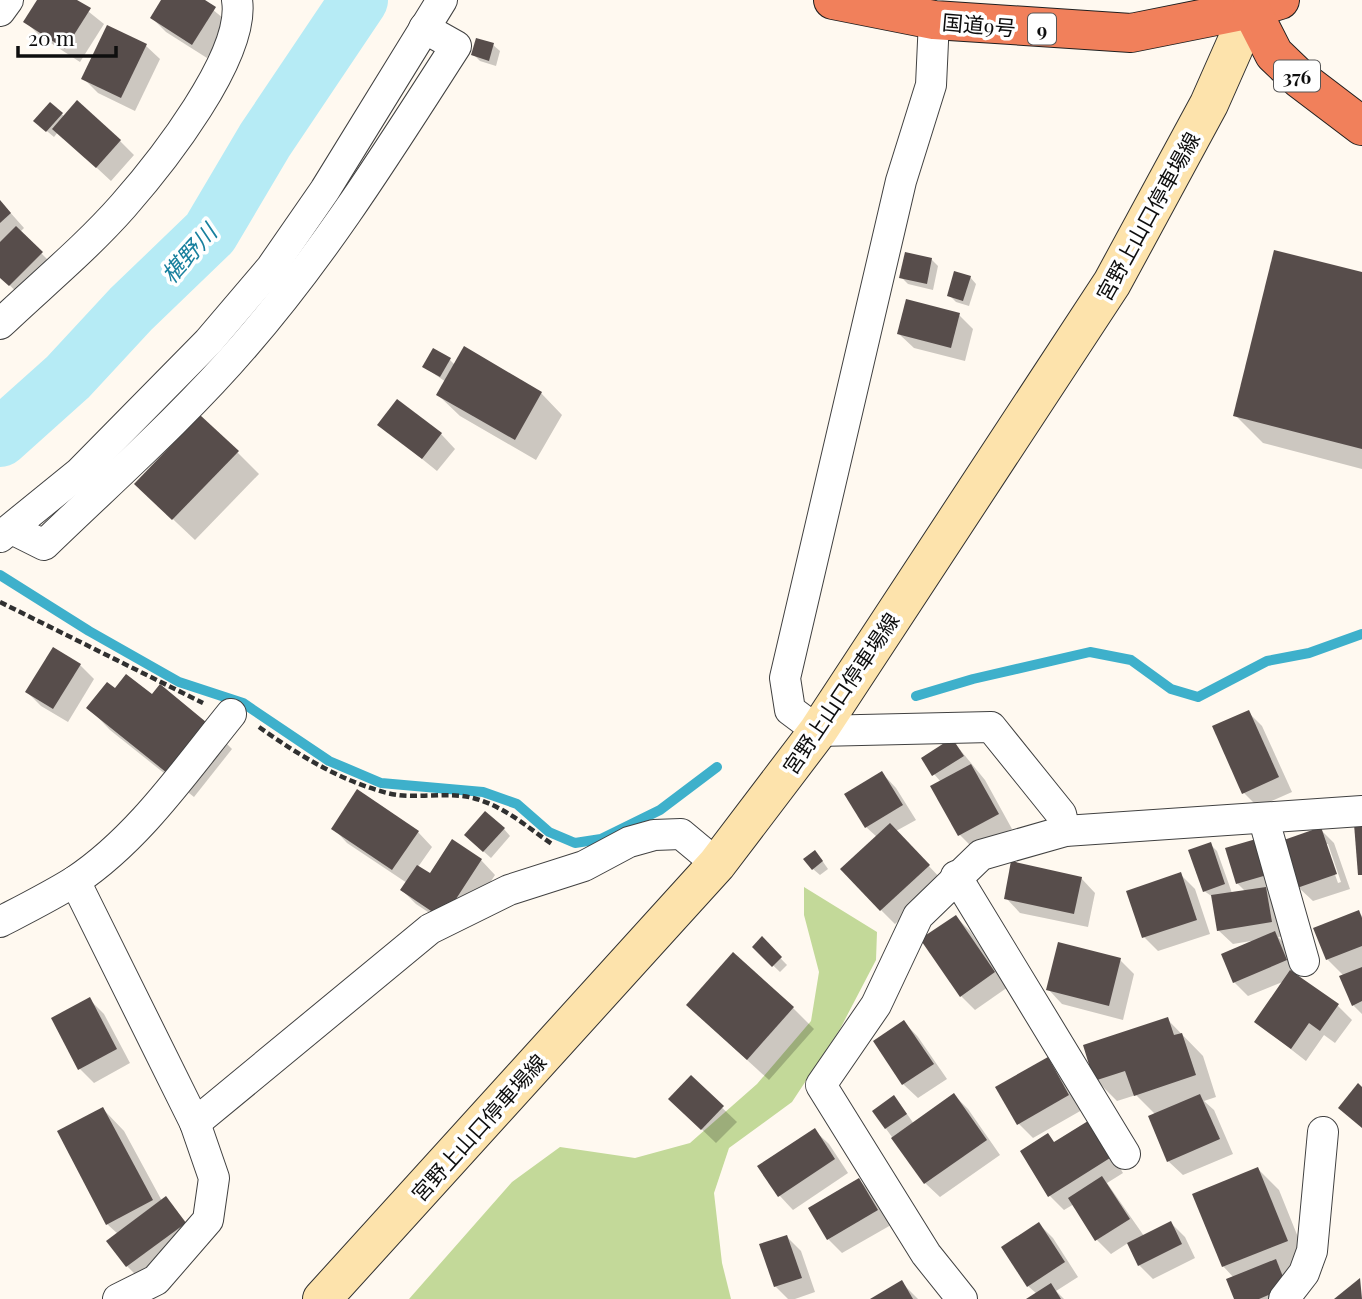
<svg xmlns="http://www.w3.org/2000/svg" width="1362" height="1299" font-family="'Playfair Display','Noto Sans JP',serif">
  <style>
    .forest { fill: #c3d999 }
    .shadow { fill: #0003; fill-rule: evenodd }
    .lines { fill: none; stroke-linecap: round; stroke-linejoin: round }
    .stream { stroke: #3eb0cb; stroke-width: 10 }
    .river { stroke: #b6ebf5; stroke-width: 58 }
    .building { fill: #574d4b }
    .street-casing { stroke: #414141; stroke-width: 32 }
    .secondary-casing { stroke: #303030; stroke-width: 40 }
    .highway-casing { stroke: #1f1f1f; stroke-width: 40 }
    .path { stroke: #303030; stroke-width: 4.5; stroke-dasharray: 7 3.5; stroke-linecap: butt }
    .street { stroke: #fff; stroke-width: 30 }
    .secondary { stroke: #fde3ac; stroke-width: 38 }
    .highway { stroke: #f1805b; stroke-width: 38 }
    .labels { text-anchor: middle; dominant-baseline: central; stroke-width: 7; stroke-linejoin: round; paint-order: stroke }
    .shield { fill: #fff; stroke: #565656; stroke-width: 2 }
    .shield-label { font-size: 19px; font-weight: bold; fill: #0e0e0e }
    .street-label { font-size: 21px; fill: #0e0e0e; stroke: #fff }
    .water-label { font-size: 23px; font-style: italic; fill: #19809e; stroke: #fff }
  </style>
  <rect width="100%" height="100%" fill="#fff9f0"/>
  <!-- forest -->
  <path class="forest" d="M804 887 877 932 876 960 840 1029 792 1102 729 1148 714 1193 722 1263 731 1299H409L512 1182 560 1147 635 1158 690 1143 757 1084 811 1021 819 972 804 915Z"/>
  <!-- shadow -->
  <g class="shadow">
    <path d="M39 0H74L104 24 80 62 40 36 26 22Z"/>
    <path d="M163 0H201L229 23 207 58 166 32 152 18Z"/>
    <path d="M145 45 160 59 135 111 98 93 83 78Z"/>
    <path d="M493 45 500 51 496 66 480 61 473 54Z"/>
    <path d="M50 104 65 117 120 141 134 155 111 181 58 132 54 137 42 127Z"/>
    <path d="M0 201 24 228 20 232 56 268 24 299 0 276Z"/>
    <path d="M931 259 938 266 933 290 908 284 901 277Z"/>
    <path d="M1362 274V469L1263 443 1235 415Z"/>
    <path d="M970 277 976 284 969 306 956 302 949 295Z"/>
    <path d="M959 315 973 329 965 361 914 348 899 334Z"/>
    <path d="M450 360 455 365 541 393 562 415 536 460 460 416 438 395 446 382 424 367Z"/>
    <path d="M380 425 441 434 455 449 437 471Z"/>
    <path d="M237 452 259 474 195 540 158 505Z"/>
    <path d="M80 665 94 679 68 722 41 706 27 692Z"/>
    <path d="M115 690 152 697 211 728 232 749 194 797 110 730 89 708Z"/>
    <path d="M1248 712 1262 726 1292 792 1258 807 1244 793Z"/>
    <path d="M952 740 985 780 1012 829 974 849 960 835 933 787 941 782 934 774Z"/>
    <path d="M882 773 896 788 916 820 896 831 942 880 895 924 881 910 877 837 866 827Z"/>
    <path d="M333 828 418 832 432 847 418 867 431 876 453 842 481 860 495 875 458 932 416 904 402 890 407 883 347 843Z"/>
    <path d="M504 829 510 836 491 858 473 842Z"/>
    <path d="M1320 829 1334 843 1350 889 1313 901 1298 887ZM1324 844H1328L1341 882 1338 883Z"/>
    <path d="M1256 841 1286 936 1278 937 1288 947 1300 974 1296 976 1338 1006 1352 1020 1335 1043 1324 1035 1306 1061 1256 1022 1285 981 1248 996 1234 982 1251 941 1233 944 1218 930 1213 897 1204 891 1210 844 1217 851 1232 893 1245 891 1237 883Z"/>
    <path d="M821 859 828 869 820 875 813 869Z"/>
    <path d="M1180 874 1195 889 1210 934 1158 951 1144 937Z"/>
    <path d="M1081 878 1095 893 1088 927 1020 913 1006 898Z"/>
    <path d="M1358 912 1362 916V1014L1353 1005 1344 976 1327 959Z"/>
    <path d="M956 917 970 931 1008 987 975 1010 961 996Z"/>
    <path d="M762 939 787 965 780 972 754 947Z"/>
    <path d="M1120 960 1134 974 1123 1020 1062 1004 1048 989Z"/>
    <path d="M90 1000 104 1014 130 1063 94 1083 80 1069Z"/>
    <path d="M793 1008 814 1029 769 1080 710 1026Z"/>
    <path d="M1167 1019 1203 1056 1216 1097 1204 1101 1214 1110 1233 1154 1183 1175 1168 1161 1156 1115 1136 1095 1117 1101 1096 1080Z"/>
    <path d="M904 1022 918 1037 947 1079 918 1098 903 1084 875 1042Z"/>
    <path d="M1047 1060 1062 1074 1082 1110 1033 1138 1018 1123Z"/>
    <path d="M691 1078 737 1122 716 1143 670 1099Z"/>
    <path d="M954 1095 968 1109 1000 1155 940 1197 925 1183 874 1112 900 1104 914 1124Z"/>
    <path d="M103 1109 124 1131 162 1201 166 1198 199 1238 141 1280 127 1266 118 1234 107 1224Z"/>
    <path d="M814 1130 829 1144 848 1173 793 1210 779 1195Z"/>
    <path d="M1102 1138 1123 1173 1107 1183 1144 1236 1171 1223 1185 1237 1195 1258 1153 1279 1139 1265 1128 1243 1111 1254 1097 1240 1074 1204 1064 1210 1050 1196 1022 1152Z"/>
    <path d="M1258 1169 1279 1190 1308 1262 1286 1271 1300 1299H1236L1234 1278 1223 1266Z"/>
    <path d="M859 1180 873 1194 891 1225 842 1253 828 1239Z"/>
    <path d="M1039 1224 1053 1238 1078 1277 1056 1291 1064 1299H1030L1037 1294 1028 1286Z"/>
    <path d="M787 1237 801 1251 815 1292 795 1299H788L775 1286Z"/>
    <path d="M902 1283 918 1299H873Z"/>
  </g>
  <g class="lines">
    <!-- stream -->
    <g class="stream">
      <path d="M0 575 89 631 179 682 243 703 329 761 381 783 483 792 517 804 549 832 575 843 601 839 660 810 717 767"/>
      <path d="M916 696 973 679 1090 652 1131 660 1171 689 1198 697 1267 661 1309 653 1362 634"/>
    </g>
    <!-- river -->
    <path class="river" d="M0 438 68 377 131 309 210 233 265 140 359 0"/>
  </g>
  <!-- building -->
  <g class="building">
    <path d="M37 0H77L91 8 65 49 23 22Z"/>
    <path d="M161 0H205L216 7 192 45 150 18Z"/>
    <path d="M107 25 147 44 121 98 81 79Z"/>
    <path d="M476 38 494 43 489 61 471 55Z"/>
    <path d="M77 100 121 140 96 168 52 129Z"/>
    <path d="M50 102 63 113 46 132 33 121Z"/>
    <path d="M0 200 11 213 0 223Z"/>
    <path d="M16 226 43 252 9 286 0 278V242Z"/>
    <path d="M1274 250 1362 272V449L1233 416Z"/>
    <path d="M905 252 932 258 927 284 899 278Z"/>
    <path d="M954 271 971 276 963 301 947 296Z"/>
    <path d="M906 299 960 313 951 348 897 334Z"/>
    <path d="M464 346 542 392 515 440 436 395Z"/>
    <path d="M433 348 451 358 440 377 422 367Z"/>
    <path d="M397 399 442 433 422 459 377 425Z"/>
    <path d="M200 415 239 451 172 520 134 484Z"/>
    <path d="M53 647 81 664 53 709 25 692Z"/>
    <path d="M126 674 152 694 160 684 212 727 172 777 86 708 107 682 115 688Z"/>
    <path d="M1249 710 1279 777 1242 794 1212 726Z"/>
    <path d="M952 738 964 756 932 776 921 758Z"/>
    <path d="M971 764 999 814 958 836 930 786Z"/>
    <path d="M882 771 903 805 865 828 844 794Z"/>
    <path d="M357 789 419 831 392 870 331 829Z"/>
    <path d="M485 811 505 828 483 852 464 835Z"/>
    <path d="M890 823 930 865 880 911 840 869Z"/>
    <path d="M1362 823V875H1358L1354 824Z"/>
    <path d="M1321 827 1337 874 1297 888 1281 841Z"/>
    <path d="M452 839 482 859 443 919 400 890 417 865 430 873Z"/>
    <path d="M1256 839 1267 875 1236 884 1225 848Z"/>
    <path d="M1211 842 1225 884 1203 892 1188 850Z"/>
    <path d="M815 850 823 861 812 870 803 859Z"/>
    <path d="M1011 861 1082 877 1074 914 1004 899Z"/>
    <path d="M1181 872 1197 920 1142 938 1126 891Z"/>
    <path d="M1266 887 1272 922 1217 931 1211 895Z"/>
    <path d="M1359 910 1362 918V946L1326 960 1313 928Z"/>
    <path d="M956 915 995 972 960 997 920 939Z"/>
    <path d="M1275 931 1287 960 1233 983 1221 954Z"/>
    <path d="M762 936 782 957 772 967 752 947Z"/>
    <path d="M1058 942 1121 958 1109 1006 1046 990Z"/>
    <path d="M733 952 794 1007 747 1060 686 1005Z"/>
    <path d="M1362 967V1001L1352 1006 1339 976Z"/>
    <path d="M1290 970 1339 1004 1320 1031 1309 1023 1291 1049 1254 1022Z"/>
    <path d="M90 997 117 1049 78 1070 51 1018Z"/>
    <path d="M1168 1017 1174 1035 1182 1033 1196 1075 1134 1096 1125 1071 1094 1081 1083 1045Z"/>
    <path d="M904 1020 934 1064 902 1085 873 1041Z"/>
    <path d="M1048 1057 1069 1095 1017 1125 995 1087Z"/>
    <path d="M691 1075 724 1106 701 1130 668 1099Z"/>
    <path d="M1358 1083 1362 1087V1128L1338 1108Z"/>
    <path d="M954 1093 987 1140 924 1184 891 1138Z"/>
    <path d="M1200 1094 1220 1139 1167 1162 1148 1116Z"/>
    <path d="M894 1095 907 1114 885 1129 872 1111Z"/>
    <path d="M103 1107 153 1200 106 1225 57 1131Z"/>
    <path d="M1088 1121 1110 1158 1048 1197 1020 1151 1048 1133 1054 1142Z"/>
    <path d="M815 1128 835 1159 778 1197 757 1166Z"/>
    <path d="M1258 1167 1288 1241 1222 1267 1192 1194Z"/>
    <path d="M1102 1176 1130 1219 1095 1241 1068 1198Z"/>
    <path d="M859 1178 878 1210 827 1240 808 1208Z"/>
    <path d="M166 1196 186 1223 126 1267 106 1241Z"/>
    <path d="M1171 1221 1182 1244 1138 1266 1127 1243Z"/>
    <path d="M1039 1222 1065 1262 1027 1287 1001 1247Z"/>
    <path d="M787 1235 802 1278 774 1287 759 1244Z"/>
    <path d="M1276 1259 1287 1287 1259 1299H1234L1226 1279Z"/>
    <path d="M1360 1278 1362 1299H1334Z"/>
    <path d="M902 1280 913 1299H870Z"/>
    <path d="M1051 1283 1061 1299H1026Z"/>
  </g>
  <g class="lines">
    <defs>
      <g id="street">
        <path d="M0 11 8 0"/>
        <path d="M934 20 931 85 901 181 785 678 790 710 818 731 991 727 1061 814 1065 831"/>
        <path d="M0 324C41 285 86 248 123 206 160 164 246 56 237 0"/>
        <path d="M12 529 44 545C111 480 183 417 244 346 325 253 389 150 456 46L424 28"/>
        <path d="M0 537 79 473 208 342 271 268 325 190 442 0"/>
        <path d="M1264 820 1304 961"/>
        <path d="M956 876 1125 1154"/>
        <path d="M75 881 195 1123 214 1178 208 1220 156 1280 118 1299"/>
        <path d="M0 922C25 909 51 896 75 881 138 839 184 772 231 714"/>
        <path d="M195 1123 430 929 509 890 584 866 629 842 654 835 681 834 717 864"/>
        <path d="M962 1299 926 1254 821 1085 876 1005 918 916 981 855 1065 831 1362 811"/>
        <path d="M1284 1299 1304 1273 1312 1251 1323 1132"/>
      </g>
      <path id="secondary" d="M322 1299 717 864 818 731 1112 283 1209 104 1251 9"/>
      <g id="highway">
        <path d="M833 0 934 20 1131 33 1251 9 1280 0"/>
        <path d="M1251 9 1274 54 1300 79 1362 126"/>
      </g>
    </defs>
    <!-- street casing -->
    <use href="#street" class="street-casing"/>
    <!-- secondary casing -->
    <use href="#secondary" class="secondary-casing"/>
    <!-- highway casing -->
    <use href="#highway" class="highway-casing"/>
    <!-- path -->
    <g class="path">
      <path d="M0 602 203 703"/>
      <path d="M259 727C300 756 339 780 387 793 415 800 446 791 473 798 504 806 527 827 552 844"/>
    </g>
    <!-- street -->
    <use href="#street" class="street"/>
    <!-- secondary -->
    <use href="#secondary" class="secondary"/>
    <!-- highway -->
    <use href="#highway" class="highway"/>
  </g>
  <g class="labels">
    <!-- shield labels -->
    <g class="shield">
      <rect x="1028" y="13.5" width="28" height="31" rx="5"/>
      <rect x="1274" y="60.5" width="46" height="31" rx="5"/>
    </g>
    <g class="shield-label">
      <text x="1042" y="29">9</text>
      <text x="1297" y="76">376</text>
    </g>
    <!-- street labels -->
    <g class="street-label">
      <text transform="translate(979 24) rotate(5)">国道9号</text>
      <text transform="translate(1147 216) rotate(-61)">宮野上山口停車場線</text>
      <text transform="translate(840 693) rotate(-56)">宮野上山口停車場線</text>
      <text transform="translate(478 1127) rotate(-48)">宮野上山口停車場線</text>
    </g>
    <!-- water labels -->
    <g class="water-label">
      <text transform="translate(188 253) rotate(-48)">椹野川</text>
    </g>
  </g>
  <!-- scale -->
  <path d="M18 46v10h98v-10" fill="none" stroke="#0e0e0e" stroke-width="3.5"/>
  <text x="28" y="46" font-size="21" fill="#0e0e0e" stroke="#ffffff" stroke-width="5" paint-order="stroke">20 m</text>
</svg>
